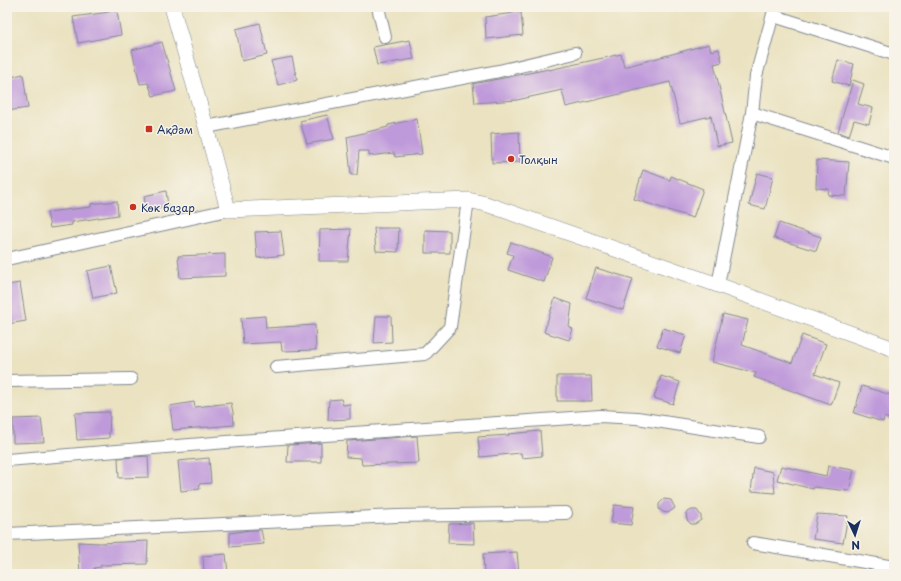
<svg xmlns="http://www.w3.org/2000/svg" width="901" height="581" font-family="'Playpen Sans',sans-serif">
  <style>
    .building { fill: #bf9ada }
    .lines { fill: none; stroke-linecap: round; stroke-linejoin: round }
    .minor-casing { stroke: #82888f; stroke-width: 14 }
    .tertiary-casing { stroke: #82888f; stroke-width: 16 }
    .minor { stroke: #fff; stroke-width: 12 }
    .tertiary { stroke: #fff; stroke-width: 15 }
    .poi-dot { fill: #c8321e; stroke: #f7f3e8; stroke-width: 1.5 }
    .labels { text-anchor: middle; dominant-baseline: central; stroke-width: 3; stroke-linejoin: round; paint-order: stroke }
    .poi-label { font-size: 11px; fill: #1b2f5e; stroke: #f7f3e8; text-anchor: start }
  </style>
  <rect width="100%" height="100%" fill="#f7f3e8"/>
  <filter id="ink" filterUnits="userSpaceOnUse"><feTurbulence type="fractalNoise" baseFrequency=".025" numOctaves="2"/><feDisplacementMap in="SourceGraphic" scale="8" xChannelSelector="R" yChannelSelector="G"/><feConvolveMatrix kernelMatrix="1 2 1 2 8 2 1 2 1" color-interpolation-filters="sRGB"/></filter>
  <filter id="wash" filterUnits="userSpaceOnUse"><feTurbulence type="fractalNoise" baseFrequency=".012" numOctaves="4" result="noise"/><feDisplacementMap in="SourceGraphic" scale="16" xChannelSelector="R" yChannelSelector="G"/><feGaussianBlur stdDeviation="0.9" result="paint"/><feColorMatrix in="noise" values="0 0 0 0 0 0 0 0 0 0 0 0 0 0 0 0 0 1.4 0 .05"/><feComposite in="paint" operator="in"/></filter>
  <g filter="url(#wash)">
    <rect width="100%" height="100%" fill="#eae2c0"/>
    <g id="blocks">
      <!-- building -->
      <g class="building">
        <path d="M117 11 121 35 78 43 73 17Z"/>
        <path d="M521 12 523 35 486 39 485 17Z"/>
        <path d="M260 23 267 55 242 61 236 29Z"/>
        <path d="M410 40 414 59 377 65 373 47Z"/>
        <path d="M162 42 176 91 153 96 148 83 140 84 132 50Z"/>
        <path d="M709 44 711 51 719 49 722 62 714 64 732 143 717 146 711 116 680 123 670 82 566 107 562 90 517 100 475 103 473 84 549 69V70L621 54 624 67Z"/>
        <path d="M292 57 297 80 278 85 271 61Z"/>
        <path d="M838 60 854 64 849 86 832 81Z"/>
        <path d="M23 74 28 108 7 111V78Z"/>
        <path d="M853 80 864 84 858 104 873 108 869 124 854 120 849 136 838 132Z"/>
        <path d="M327 115 334 139 307 144 300 121Z"/>
        <path d="M417 119 422 154 395 157 394 153 369 156V151H359L357 175H351L347 137 388 127V125Z"/>
        <path d="M519 132 520 162 492 163 491 134Z"/>
        <path d="M817 160 849 162 846 196 828 195 829 189 816 188Z"/>
        <path d="M643 170 670 180 671 176 703 189 693 218 634 199Z"/>
        <path d="M757 173 773 177 765 209 749 205Z"/>
        <path d="M166 191 168 206 146 210 144 196Z"/>
        <path d="M117 201 118 215 72 222V225L50 228 47 212 91 207V204Z"/>
        <path d="M779 223 821 237 816 251 774 238Z"/>
        <path d="M374 228H399L398 252 376 251Z"/>
        <path d="M351 229 348 261H319L320 230Z"/>
        <path d="M425 230 450 231V253H425Z"/>
        <path d="M281 231 284 255 257 258 255 232Z"/>
        <path d="M511 242 552 257 544 282 508 270 513 255 507 253Z"/>
        <path d="M225 254V276L180 278 178 256Z"/>
        <path d="M111 266 117 293 93 298 87 271Z"/>
        <path d="M596 268 633 279 623 310 586 298Z"/>
        <path d="M20 283 26 321 7 324V285Z"/>
        <path d="M555 298 572 304 569 327 573 329 569 340 544 332Z"/>
        <path d="M723 314 748 320 742 345 792 363 802 335 826 344 815 374 839 383 831 405 754 377 756 373 712 362Z"/>
        <path d="M265 316 266 328 315 325 316 350 282 351 281 342 243 344 241 318Z"/>
        <path d="M376 316H391L392 342 374 343Z"/>
        <path d="M663 328 686 335 680 353 657 346Z"/>
        <path d="M557 376H591L592 401H557Z"/>
        <path d="M661 376 680 382 673 404 654 398Z"/>
        <path d="M862 386 894 396V421L884 417 883 422 854 413Z"/>
        <path d="M341 399 343 405 350 404V419L328 420 329 400Z"/>
        <path d="M194 402 195 407 231 403 233 412 234 425 173 430 170 406Z"/>
        <path d="M110 412 109 438 77 440 75 413Z"/>
        <path d="M41 418 44 442 13 443V419Z"/>
        <path d="M540 431 542 456 522 458 521 453 480 457 478 437 509 435 508 434Z"/>
        <path d="M417 436 419 463 362 465 361 458 346 457 347 441Z"/>
        <path d="M321 443V462H287L288 445Z"/>
        <path d="M148 456 149 477 119 478 118 458Z"/>
        <path d="M209 458 211 483 199 484 200 489 181 491 178 461Z"/>
        <path d="M781 466 826 476 828 466 854 470 849 491 814 487 813 489 777 480Z"/>
        <path d="M754 468 773 472 775 493 751 491Z"/>
        <path d="M664 499 671 500 675 508 668 513 663 512 659 509V504Z"/>
        <path d="M614 505 634 507 631 525 611 523Z"/>
        <path d="M692 510H697L701 516V520L695 524H691L687 520 686 513Z"/>
        <path d="M817 514 848 516 843 543 813 539Z"/>
        <path d="M473 523 474 544 448 543 449 524Z"/>
        <path d="M250 530H261L264 544 230 547V533Z"/>
        <path d="M148 541 147 564 101 565V567L94 568 95 572 80 574 78 542 100 543Z"/>
        <path d="M517 552 519 574H484L483 554Z"/>
        <path d="M226 554 228 574H204L203 556Z"/>
      </g>
    </g>
  </g>
  <g filter="url(#ink)">
    <use href="#blocks" fill-opacity="0" stroke="#82888f" stroke-width="1"/>
    <g class="lines">
      <defs>
        <g id="minor">
          <path d="M378 7 385 37"/>
          <path d="M774 16 894 54"/>
          <path d="M752 113 894 158"/>
          <path d="M206 127 499 71 575 53"/>
          <path d="M7 259 228 210"/>
          <path d="M718 285 752 113 756 76 775 7"/>
          <path d="M276 367 425 354 450 327 468 200"/>
          <path d="M7 381 131 379"/>
          <path d="M7 460 239 441 600 416 637 418 759 437"/>
          <path d="M7 534 396 516 566 513"/>
          <path d="M753 543 894 567"/>
        </g>
        <path id="tertiary" d="M172 7 206 127 228 210 468 200 486 204 718 285 894 349"/>
      </defs>
      <!-- minor casing -->
      <use href="#minor" class="minor-casing"/>
      <!-- tertiary casing -->
      <use href="#tertiary" class="tertiary-casing"/>
      <!-- minor -->
      <use href="#minor" class="minor"/>
      <!-- tertiary -->
      <use href="#tertiary" class="tertiary"/>
    </g>
  </g>
  <!-- markers -->
  <g class="poi-dot">
    <rect x="145" y="125" width="8" height="8" rx="2"/>
    <circle cx="511" cy="159" r="4"/>
    <circle cx="133" cy="207" r="4"/>
  </g>
  <g class="labels">
    <!-- poi labels -->
    <g class="poi-label">
      <text x="157" y="129">Ақдəм</text>
      <text x="519" y="159">Толқын</text>
      <text x="141" y="207">Көк базар</text>
    </g>
  </g>
  <!-- margin -->
  <rect width="901" height="581" fill="none" stroke="#f7f3e8" stroke-width="24"/>
  <!-- north arrow -->
  <g transform="translate(855 535) rotate(176)" stroke="#f7f3e8" stroke-width="3" paint-order="stroke">
  <path d="M0-3L7 15L0 10L-7 15Z" fill="#1b2f5e"/>
  <text y="-6" font-size="11" font-weight="bold" text-anchor="middle" fill="#1b2f5e">N</text>
  </g>
</svg>
